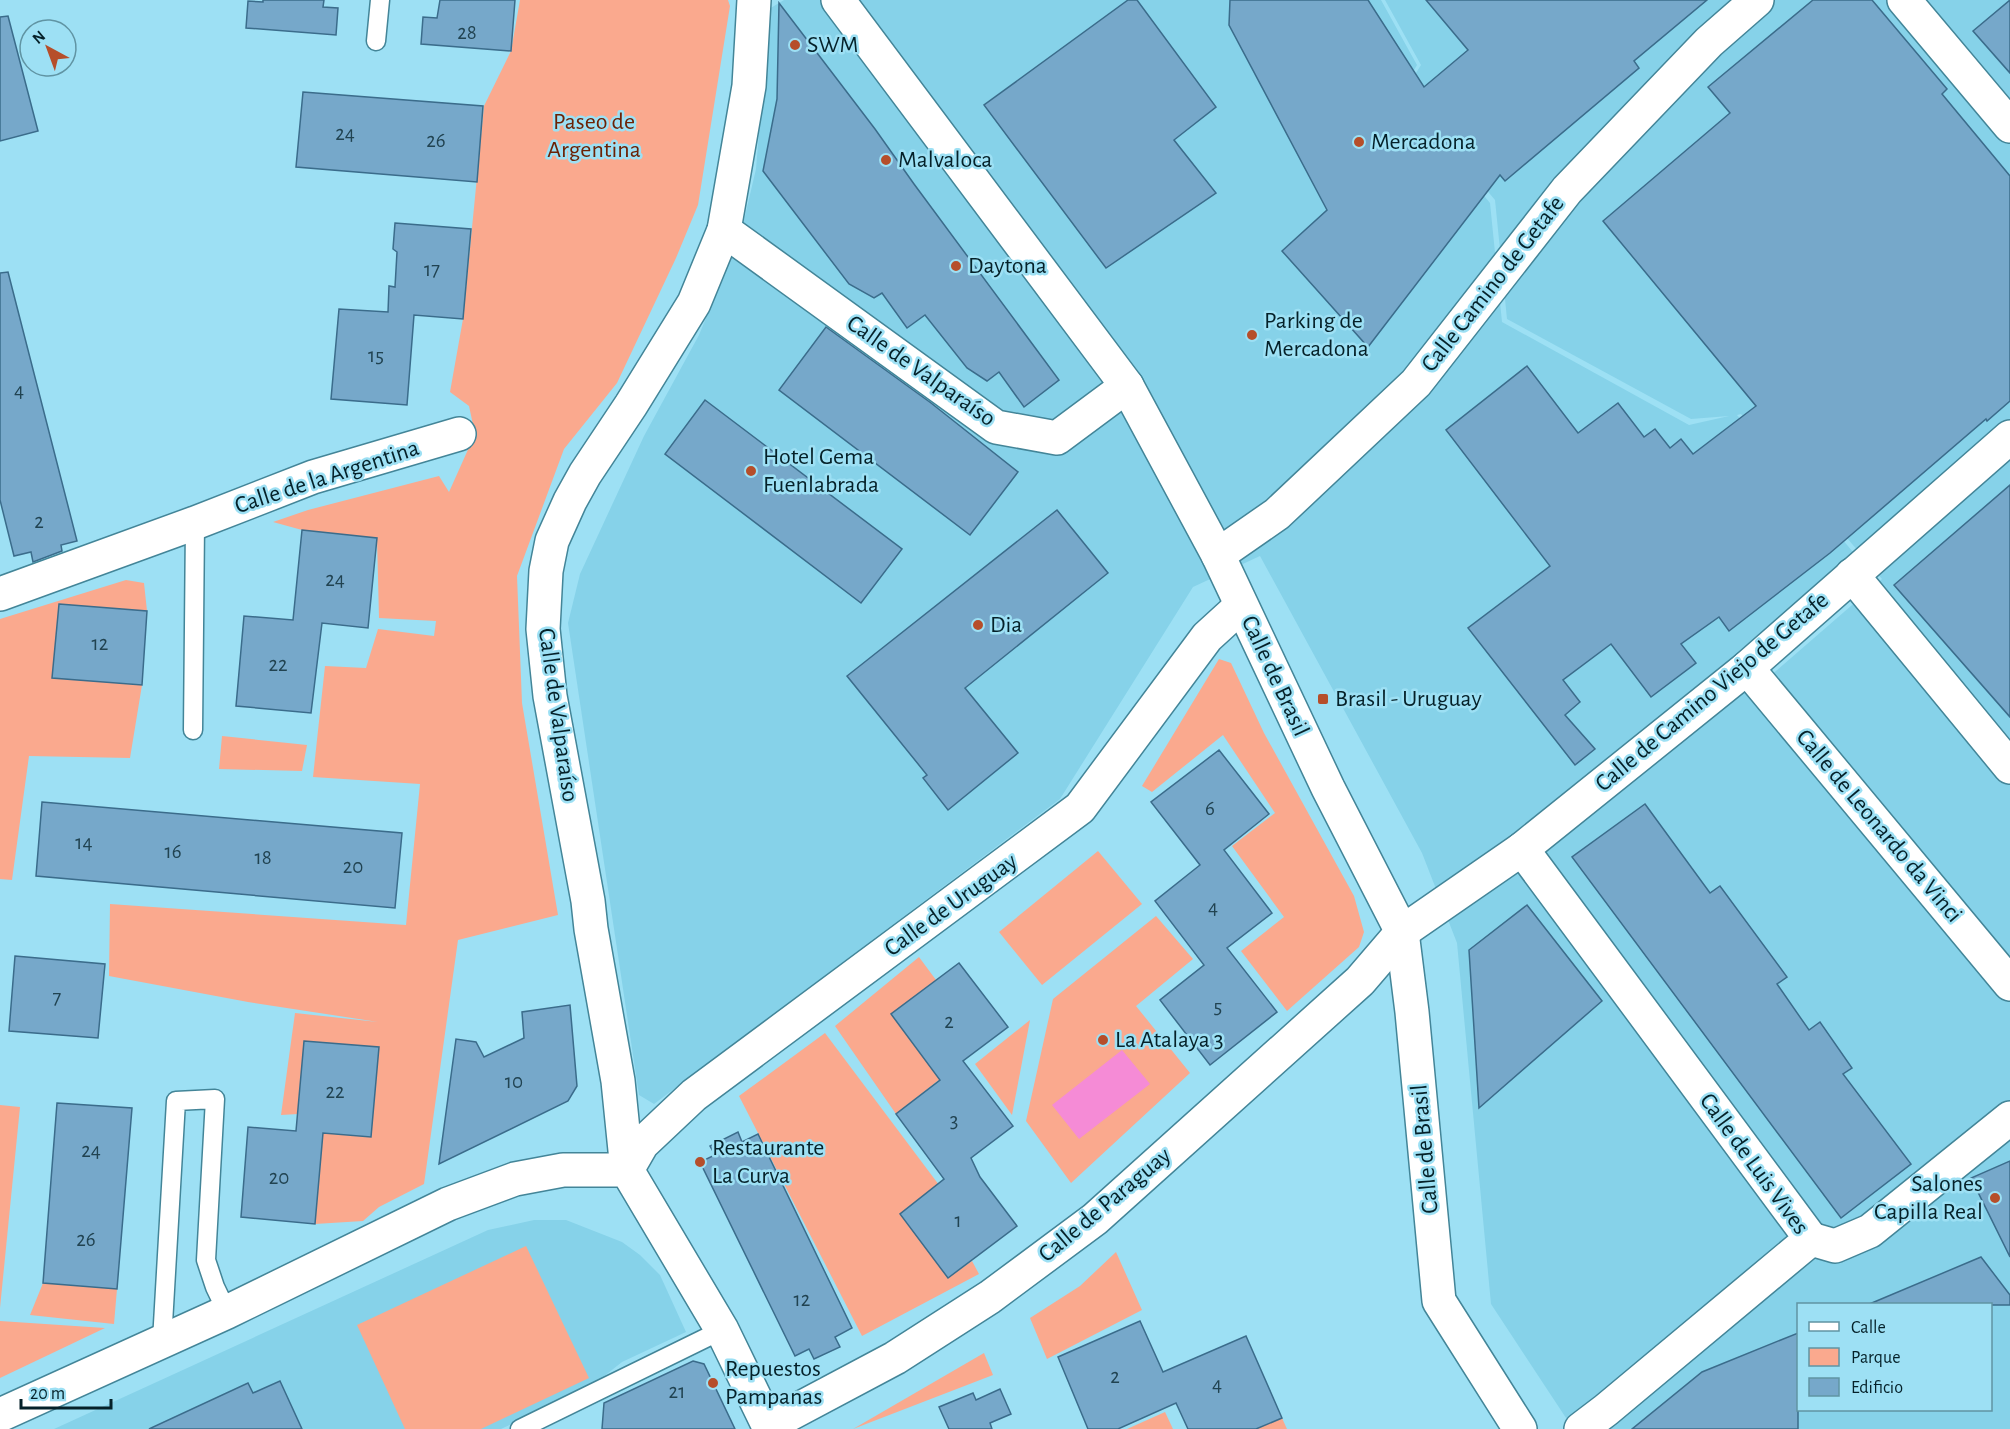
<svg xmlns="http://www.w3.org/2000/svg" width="2010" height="1429" font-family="'Alegreya Sans',sans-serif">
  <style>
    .built { fill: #86d2e9; fill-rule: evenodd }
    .green { fill: #faa98e }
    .water { fill: #f58bd6 }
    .building { fill: #76a8ca; stroke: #3b6c8b; stroke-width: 1.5 }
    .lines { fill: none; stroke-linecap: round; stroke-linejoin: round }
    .service-casing { stroke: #438598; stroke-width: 21 }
    .minor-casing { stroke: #438598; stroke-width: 36 }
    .tertiary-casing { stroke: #438598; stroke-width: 36 }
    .secondary-casing { stroke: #438598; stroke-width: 36 }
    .service { stroke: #fff; stroke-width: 18 }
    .minor { stroke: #fff; stroke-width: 33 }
    .tertiary { stroke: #fff; stroke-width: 33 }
    .secondary { stroke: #fff; stroke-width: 33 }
    .poi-dot { fill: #b64e2a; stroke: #9de0f4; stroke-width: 2 }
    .labels { text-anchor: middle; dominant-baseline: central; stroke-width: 5; stroke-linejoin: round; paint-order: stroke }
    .number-label { font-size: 21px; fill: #214351 }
    .poi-label { font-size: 24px; fill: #052129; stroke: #9de0f4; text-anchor: start }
    .park-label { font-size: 24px; fill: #6c2104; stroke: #9de0f4 }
    .street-label { font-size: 24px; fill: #052129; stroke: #9de0f4 }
  </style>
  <rect width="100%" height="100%" fill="#9de0f4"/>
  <!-- built -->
  <g class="built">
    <path d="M784 0H1381L1417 65 1400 94 1490 203 1502 322 1689 425 1729 416 1691 419 1507 319 1495 200 1404 92 1421 65 1385 0H2010V957L2008 958 1769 677 1882 579 1741 414 1737 415 1875 578 1761 674 2010 962V1429H1575L1570 1424 1491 1304 1457 943 1422 853 1260 556 1193 587 1060 799 654 1104 639 1095 568 623 580 574 644 436 699 335 741 233 756 169 769 9ZM1798 1304H1990V1410H1798Z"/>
    <path d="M534 1220H566L622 1242 640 1255 660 1275 686 1332 622 1362 588 1389 501 1429H54L488 1230Z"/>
  </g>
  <!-- green -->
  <g class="green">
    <path d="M520 0H728L730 6 698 205 676 258 617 383 564 449 517 576 522 703 558 915 458 940 424 1184 379 1207 363 1221 315 1224 323 1132 371 1137 379 1047 304 1041 298 1114 281 1115 295 1013 378 1022 248 1002 109 976 110 904 406 925 420 784 313 777 325 666 366 668 378 629 434 636 436 621 379 618 377 538 302 530 273 522 308 510 439 476 449 492 475 434 469 406 450 392 463 319 484 106 511 51Z"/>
    <path d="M126 580 144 583 147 611 59 605 52 678 142 685 130 758 29 756 12 880 0 879V619Z"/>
    <path d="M1219 659 1231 663 1264 733 1354 896 1364 932 1359 947 1287 1011 1241 951 1284 917 1232 846 1275 813 1223 735 1152 792 1142 786Z"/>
    <path d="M222 736 307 745 302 771 219 769Z"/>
    <path d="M1098 851 1142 904 1042 985 999 932Z"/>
    <path d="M1156 916 1193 959 1136 1006 1190 1073 1071 1183 1026 1121 1053 999Z"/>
    <path d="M919 957 936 980 891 1014 940 1079 896 1114 835 1026Z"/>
    <path d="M1030 1020 1012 1115 975 1064Z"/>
    <path d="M825 1033 942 1189 921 1197 900 1214 948 1278 972 1261 979 1274 862 1336 739 1096Z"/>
    <path d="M0 1105 20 1107 0 1308Z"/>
    <path d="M526 1246 589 1378 481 1429H405L357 1325Z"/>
    <path d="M1116 1252 1142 1310 1047 1359 1030 1318 1080 1286Z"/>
    <path d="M43 1283 117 1289 114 1324 30 1315Z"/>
    <path d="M0 1321 105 1328 0 1378Z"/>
    <path d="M984 1353 993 1375 853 1429Z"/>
    <path d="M1165 1412 1173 1429H1127Z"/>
    <path d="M1282 1418 1287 1429H1256Z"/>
  </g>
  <!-- water -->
  <path class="water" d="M1122 1050 1150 1084 1079 1139 1052 1105Z"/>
  <!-- building -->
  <g class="building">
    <path d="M263 0H324L323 7 338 8 336 35 246 28 248 1 263 2Z"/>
    <path d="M440 0H515L511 51 421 44 423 17 437 18Z"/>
    <path d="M1128 0H1137L1216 107 1174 140 1216 193 1106 268 984 105Z"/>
    <path d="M1230 0H1368L1424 87 1468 50 1426 0H1707L1634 61 1639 68 1505 181 1500 175 1368 347 1282 251 1327 210 1229 25Z"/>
    <path d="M1813 0H1872L1947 89 1942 94 2010 176V401L1987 421 1986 419 1830 553 1729 631 1719 617 1681 644 1696 663 1651 697 1611 644 1563 680 1580 702 1565 715 1595 749 1575 765 1468 628 1550 566 1446 430 1527 366 1578 433 1618 403 1644 437 1655 429 1670 448 1681 439 1693 454 1756 406 1603 221 1730 113 1708 87Z"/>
    <path d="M2010 0V73L1973 31Z"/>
    <path d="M779 3 875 129 914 184 1059 380 1024 407 999 372 987 381 967 368 925 315 907 328 882 293 874 298 849 284 763 171 777 99Z"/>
    <path d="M8 16 38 131 0 141V17Z"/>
    <path d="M303 92 483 106 477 182 296 167Z"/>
    <path d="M395 223 471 229 463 319 414 315 407 405 331 399 339 309 388 312 389 286 395 287 397 252 393 249Z"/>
    <path d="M8 272 77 541 61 545 62 551 33 562 31 552 14 556 0 500V273Z"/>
    <path d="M826 327 931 403 1018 472 970 535 779 390Z"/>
    <path d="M705 400 902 549 861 603 665 454Z"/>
    <path d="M2010 485V717L1894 585Z"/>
    <path d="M1057 510 1108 573 965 688 1018 753 948 810 923 778 927 775 847 676Z"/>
    <path d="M302 530 377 538 368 628 322 623 311 713 236 706 244 616 293 620Z"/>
    <path d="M59 604 147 611 142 685 52 678Z"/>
    <path d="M1219 750 1269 814 1224 850 1272 913 1227 948 1277 1012 1210 1065 1160 1000 1204 965 1155 901 1200 865 1151 802Z"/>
    <path d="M42 802 402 833 395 908 36 876Z"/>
    <path d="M1645 804 1710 893 1720 886 1787 977 1777 984 1809 1030 1820 1022 1852 1068 1843 1074 1911 1164 1841 1218 1572 857Z"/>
    <path d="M1527 905 1602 1001 1479 1108 1469 950Z"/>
    <path d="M15 956 105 964 98 1038 9 1031Z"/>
    <path d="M959 963 1008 1027 963 1061 1013 1126 971 1158 980 1177 1017 1226 948 1278 900 1214 944 1179 896 1114 940 1080 891 1014Z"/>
    <path d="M570 1005 577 1086 568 1101 439 1164 456 1039 476 1042 484 1057 524 1038 522 1012Z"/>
    <path d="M304 1041 379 1047 371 1137 323 1133 315 1224 241 1217 248 1127 296 1131Z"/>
    <path d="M57 1103 132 1108 117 1289 43 1283Z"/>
    <path d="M738 1132 742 1142 758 1134 852 1328 835 1337 840 1347 814 1359 809 1349 795 1356 700 1162 715 1155 710 1146Z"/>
    <path d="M2010 1161V1257L1971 1178Z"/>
    <path d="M1981 1257 2010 1295V1305H1867Z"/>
    <path d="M1140 1321 1163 1372 1246 1336 1282 1418 1256 1429H1188L1176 1403 1118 1429H1088L1058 1357Z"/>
    <path d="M1798 1333V1429H1632L1702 1372Z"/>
    <path d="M693 1361 704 1364 735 1429H602L604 1403Z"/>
    <path d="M280 1381 302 1429H149L248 1383 253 1393Z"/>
    <path d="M1000 1389 1011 1414 990 1423 992 1429H949L939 1407 973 1393 976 1400Z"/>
  </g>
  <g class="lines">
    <defs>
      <g id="service">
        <path d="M376 41 380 0"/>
        <path d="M193 730 195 523"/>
        <path d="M162 1341 176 1101 215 1099 206 1260 215 1287 227 1312"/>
        <path d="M520 1429 722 1330"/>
      </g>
      <g id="minor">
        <path d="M1904 0 2010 126"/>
        <path d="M724 230 996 427 1057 438 1127 386"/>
        <path d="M1218 555 1277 514 1416 383 1567 190 1709 42 1757 0"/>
        <path d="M1852 575 2010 767"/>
        <path d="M0 594 195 523 313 477 459 434"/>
        <path d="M1747 668 2010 984"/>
        <path d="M1522 849 1811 1239 1606 1410 1581 1429"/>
        <path d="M627 1170 618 1081 591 929 588 901 550 696 543 629 546 571 552 541 570 501 585 474 631 405 694 303 724 230 749 86 754 0"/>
        <path d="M627 1170 642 1144 694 1095 1080 808 1207 637 1241 606"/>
        <path d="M1811 1239 1835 1246 1870 1231 2010 1118"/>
        <path d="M769 1425 895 1358 990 1297 1095 1219 1360 981 1402 932 1522 849 1747 668 2010 437"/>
      </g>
      <path id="tertiary" d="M838 0 1127 386 1218 555 1328 788 1402 932 1412 1012 1439 1301 1520 1429"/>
      <path id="secondary" d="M0 1415 227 1312 448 1204 515 1179 563 1170H627L722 1330 770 1429"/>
    </defs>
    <!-- service casing -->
    <use href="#service" class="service-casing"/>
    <!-- minor casing -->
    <use href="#minor" class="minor-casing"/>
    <!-- tertiary casing -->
    <use href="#tertiary" class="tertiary-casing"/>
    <!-- secondary casing -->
    <use href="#secondary" class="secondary-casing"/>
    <!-- service -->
    <use href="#service" class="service"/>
    <!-- minor -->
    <use href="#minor" class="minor"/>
    <!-- tertiary -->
    <use href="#tertiary" class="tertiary"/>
    <!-- secondary -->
    <use href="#secondary" class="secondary"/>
  </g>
  <!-- markers -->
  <g class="poi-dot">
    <circle cx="795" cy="45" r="6"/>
    <circle cx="1359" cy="142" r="6"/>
    <circle cx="886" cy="160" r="6"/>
    <circle cx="956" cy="266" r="6"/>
    <circle cx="1252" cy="335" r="6"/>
    <circle cx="751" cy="471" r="6"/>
    <circle cx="978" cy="625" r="6"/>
    <rect x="1317" y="693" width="12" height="12" rx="3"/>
    <circle cx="1103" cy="1040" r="6"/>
    <circle cx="700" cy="1162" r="6"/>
    <circle cx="1995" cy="1198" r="6"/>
    <circle cx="713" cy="1383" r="6"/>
  </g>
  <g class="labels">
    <!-- number labels -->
    <g class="number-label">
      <text x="467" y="32">28</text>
      <text x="345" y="133">24</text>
      <text x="436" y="140">26</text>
      <text x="432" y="269">17</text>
      <text x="376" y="355">15</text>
      <text x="19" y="390">4</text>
      <text x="39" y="521">2</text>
      <text x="335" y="579">24</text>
      <text x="100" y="643">12</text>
      <text x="278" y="664">22</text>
      <text x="1210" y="808">6</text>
      <text x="84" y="842">14</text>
      <text x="173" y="851">16</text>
      <text x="263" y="857">18</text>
      <text x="353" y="866">20</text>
      <text x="1213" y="907">4</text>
      <text x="57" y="997">7</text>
      <text x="1218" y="1006">5</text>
      <text x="949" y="1021">2</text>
      <text x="514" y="1081">10</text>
      <text x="335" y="1091">22</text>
      <text x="954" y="1120">3</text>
      <text x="91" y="1150">24</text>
      <text x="279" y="1177">20</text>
      <text x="958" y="1220">1</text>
      <text x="86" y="1239">26</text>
      <text x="802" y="1299">12</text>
      <text x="1115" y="1376">2</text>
      <text x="1217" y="1384">4</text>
      <text x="677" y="1391">21</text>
    </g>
    <!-- poi labels -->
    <g class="poi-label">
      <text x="807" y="45">SWM</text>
      <text x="1371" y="142">Mercadona</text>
      <text x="898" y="160">Malvaloca</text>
      <text x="968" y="266">Daytona</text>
      <text x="1264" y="321">Parking de<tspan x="1264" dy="28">Mercadona</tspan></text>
      <text x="763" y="457">Hotel Gema<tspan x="763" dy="28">Fuenlabrada</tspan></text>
      <text x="990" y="625">Dia</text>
      <text x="1335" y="699">Brasil - Uruguay</text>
      <text x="1115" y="1040">La Atalaya 3</text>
      <text x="712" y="1148">Restaurante<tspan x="712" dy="28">La Curva</tspan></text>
      <text x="1983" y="1184" text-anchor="end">Salones<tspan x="1983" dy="28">Capilla Real</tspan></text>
      <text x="725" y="1369">Repuestos<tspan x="725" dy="28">Pampanas</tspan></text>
    </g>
    <!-- park labels -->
    <g class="park-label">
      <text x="594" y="122">Paseo de<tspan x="594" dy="28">Argentina</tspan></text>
    </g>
    <!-- street labels -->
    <g class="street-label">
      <text transform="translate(1493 284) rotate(-52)">Calle Camino de Getafe</text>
      <text transform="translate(921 371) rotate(35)">Calle de Valparaíso</text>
      <text transform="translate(327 477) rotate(-18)">Calle de la Argentina</text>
      <text transform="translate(1275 676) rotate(65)">Calle de Brasil</text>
      <text transform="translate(1712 692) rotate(-40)">Calle de Camino Viejo de Getafe</text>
      <text transform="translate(558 715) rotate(82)">Calle de Valparaíso</text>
      <text transform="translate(1879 826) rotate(50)">Calle de Leonardo da Vinci</text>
      <text transform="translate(951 905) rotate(-36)">Calle de Uruguay</text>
      <text transform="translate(1425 1149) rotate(-95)">Calle de Brasil</text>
      <text transform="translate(1754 1164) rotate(54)">Calle de Luis Vives</text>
      <text transform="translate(1105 1205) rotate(-40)">Calle de Paraguay</text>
    </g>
  </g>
  <!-- legend -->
  <rect x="1797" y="1303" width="195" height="108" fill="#9de0f4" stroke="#6094a3" stroke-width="1.5"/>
  <rect x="1809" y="1322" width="30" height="9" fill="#ffffff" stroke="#6094a3" stroke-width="1.5"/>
  <text x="1851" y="1333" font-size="18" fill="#052129">Calle</text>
  <rect x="1809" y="1348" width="30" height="18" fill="#faa98e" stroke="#6094a3" stroke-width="1.5"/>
  <text x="1851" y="1363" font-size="18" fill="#052129">Parque</text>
  <rect x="1809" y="1378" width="30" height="18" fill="#76a8ca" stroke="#6094a3" stroke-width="1.5"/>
  <text x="1851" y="1393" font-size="18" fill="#052129">Edificio</text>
  <!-- north arrow -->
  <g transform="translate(48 48) rotate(319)"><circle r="28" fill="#9de0f4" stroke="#6094a3" stroke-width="1.5"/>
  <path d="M0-4.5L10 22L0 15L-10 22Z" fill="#b64e2a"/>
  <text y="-9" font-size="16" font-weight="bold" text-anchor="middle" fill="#052129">N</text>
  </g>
  <!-- scale -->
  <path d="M21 1399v9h90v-9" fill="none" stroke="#052129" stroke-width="3"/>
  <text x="30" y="1399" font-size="18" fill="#052129" stroke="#9de0f4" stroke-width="4.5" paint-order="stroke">20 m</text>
</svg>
